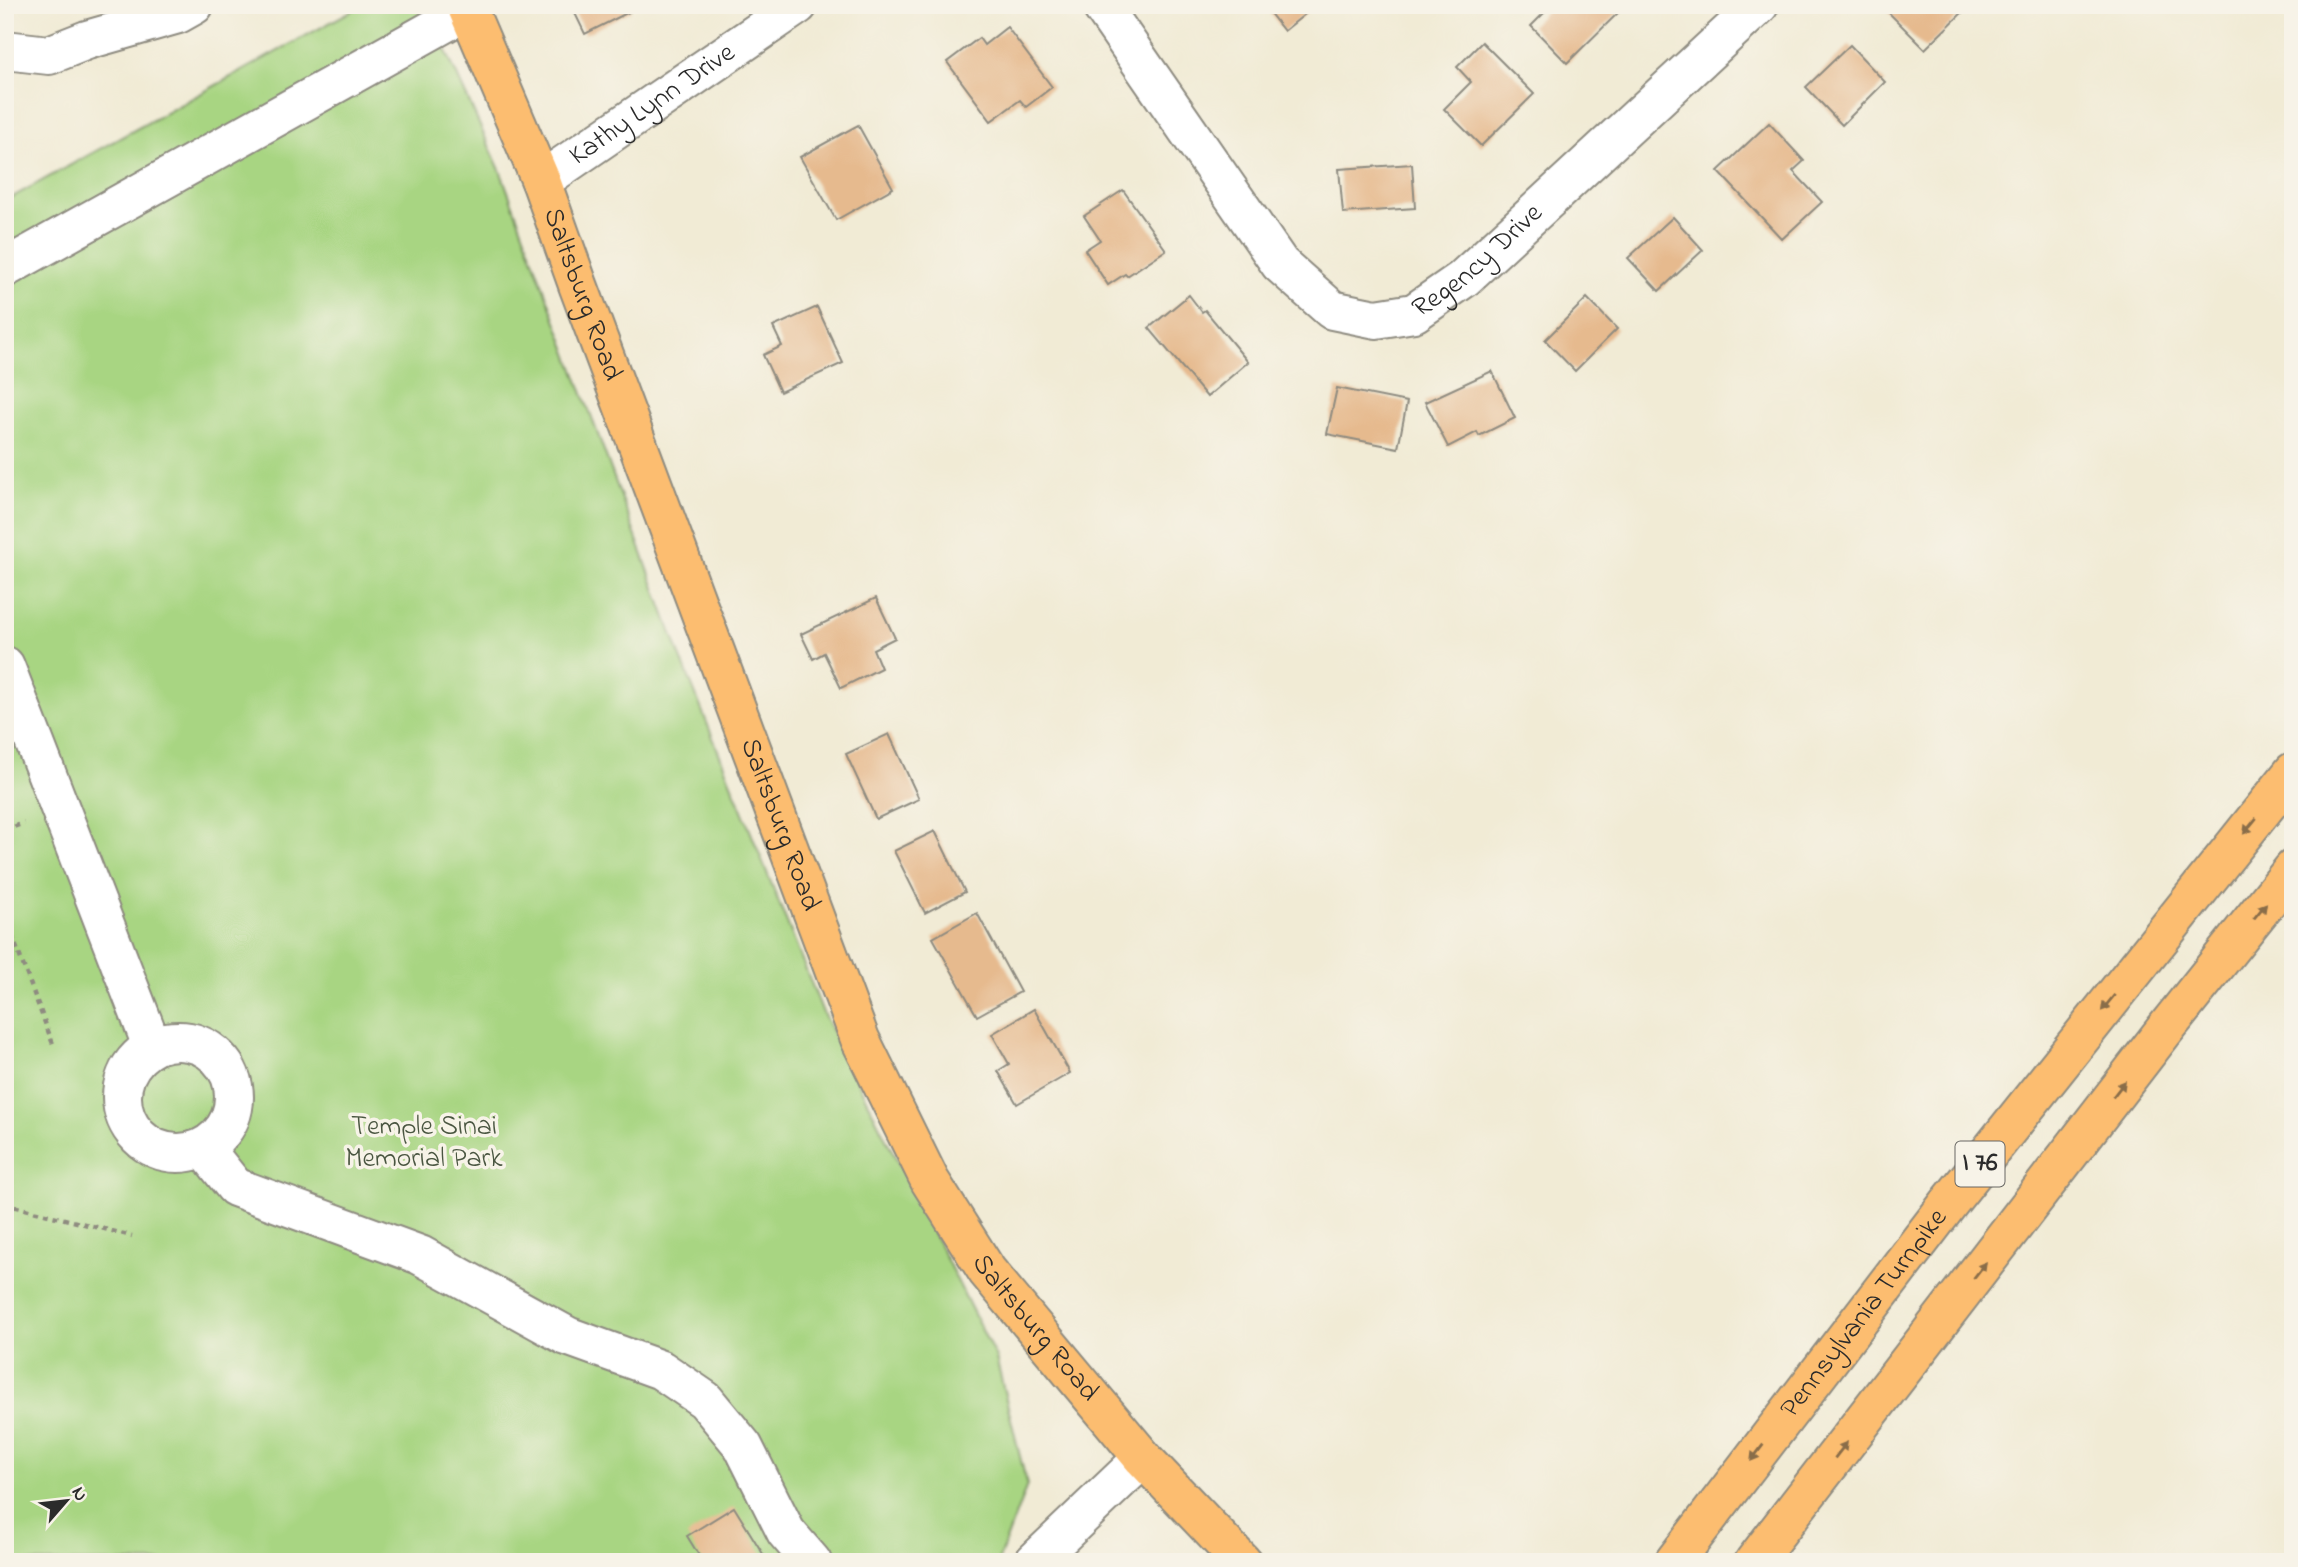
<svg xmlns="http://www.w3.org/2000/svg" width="2298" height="1567" font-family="'Indie Flower',sans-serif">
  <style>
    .green { fill: #a8d582; stroke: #6a8056; stroke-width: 2 }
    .building { fill: #e6ba8e }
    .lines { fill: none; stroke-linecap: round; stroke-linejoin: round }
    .minor-casing { stroke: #8e8b80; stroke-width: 42 }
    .major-casing { stroke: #8e8b80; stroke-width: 42 }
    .highway-casing { stroke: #8e8b80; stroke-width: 42 }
    .path { stroke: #8e8b80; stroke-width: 4.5; stroke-dasharray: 5 5; stroke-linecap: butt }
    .minor { stroke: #fff; stroke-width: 38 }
    .major { stroke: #fcbd6f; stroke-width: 38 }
    .highway { stroke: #fcbd6f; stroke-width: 38 }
    .oneway { fill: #896d4a }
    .labels { text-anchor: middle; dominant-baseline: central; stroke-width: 7; stroke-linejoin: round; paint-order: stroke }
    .shield { fill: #f7f3e8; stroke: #686764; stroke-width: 2 }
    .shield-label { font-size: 26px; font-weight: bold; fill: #2b2b2b }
    .street-label { font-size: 28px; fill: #2b2b2b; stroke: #f7f3e8 }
    .park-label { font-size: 28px; fill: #4a5641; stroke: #f7f3e8 }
  </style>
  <rect width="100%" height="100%" fill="#f7f3e8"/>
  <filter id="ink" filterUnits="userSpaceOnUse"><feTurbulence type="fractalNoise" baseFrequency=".0143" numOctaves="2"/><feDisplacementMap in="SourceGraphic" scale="14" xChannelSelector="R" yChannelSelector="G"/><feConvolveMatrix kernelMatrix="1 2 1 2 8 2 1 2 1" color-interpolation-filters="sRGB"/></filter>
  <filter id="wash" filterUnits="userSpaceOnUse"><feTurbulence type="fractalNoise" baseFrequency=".00686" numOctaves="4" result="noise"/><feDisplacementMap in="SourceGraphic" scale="28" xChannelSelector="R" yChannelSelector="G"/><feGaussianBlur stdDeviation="1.57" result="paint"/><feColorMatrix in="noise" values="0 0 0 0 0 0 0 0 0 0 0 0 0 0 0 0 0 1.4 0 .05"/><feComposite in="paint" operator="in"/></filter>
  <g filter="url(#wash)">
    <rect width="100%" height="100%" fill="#f1ebd5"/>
    <!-- green -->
    <path class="green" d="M362 5H425L500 170 679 653 824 1015 996 1358 1027 1485 998 1562H5V201Z"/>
    <g id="blocks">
      <!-- building -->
      <g class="building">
        <path d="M571 5H628L631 11 585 34Z"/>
        <path d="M1269 5H1312L1314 7 1284 31 1266 8Z"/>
        <path d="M1552 5H1615L1620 11 1567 63 1531 26Z"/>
        <path d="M1892 5H1970L1925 49 1887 11Z"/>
        <path d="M1007 27 1052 87 1026 107 1020 100 991 121 947 62 979 38 984 45Z"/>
        <path d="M1482 42 1534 94 1481 146 1444 109 1471 82 1457 67Z"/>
        <path d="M1850 45 1885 82 1842 125 1806 87Z"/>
        <path d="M1769 123 1804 161 1793 171 1822 202 1782 239 1718 171Z"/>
        <path d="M858 125 893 188 836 220 800 157Z"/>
        <path d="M1412 164 1415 208 1343 213 1339 169Z"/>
        <path d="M1123 190 1166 250 1127 276 1125 274 1108 285 1085 250 1100 240 1084 216Z"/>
        <path d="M1673 217 1703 250 1659 291 1628 258Z"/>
        <path d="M1189 295 1202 312 1205 310 1248 362 1207 397 1149 328Z"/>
        <path d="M1587 298 1617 329 1575 371 1545 340Z"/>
        <path d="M817 307 843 363 780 392 763 355 782 346 773 327Z"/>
        <path d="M1492 371 1515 418 1479 436 1477 432 1448 447 1425 402Z"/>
        <path d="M1337 388 1407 402 1398 448 1327 434Z"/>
        <path d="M876 598 895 638 873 649 881 668 841 688 824 653 813 659 801 634Z"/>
        <path d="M889 734 919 799 876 819 846 754Z"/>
        <path d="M935 831 965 892 925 913 894 851Z"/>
        <path d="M977 913 1020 992 977 1016 933 938Z"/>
        <path d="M1034 1009 1070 1073 1017 1104 998 1071 1009 1064 992 1034Z"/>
        <path d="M734 1507 768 1562H703L687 1536Z"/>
      </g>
    </g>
  </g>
  <g filter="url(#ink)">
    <use href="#blocks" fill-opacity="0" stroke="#8e8b80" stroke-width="2"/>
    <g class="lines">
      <defs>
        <g id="minor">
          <path id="s1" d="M1101 5 1280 264 1332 310 1376 319 1414 313 1463 279 1759 5"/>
          <path d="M5 50 49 55 87 40 178 14 194 5"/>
          <path id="s2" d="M541 181 798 5"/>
          <path d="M5 268 468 10"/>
          <path d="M5 666 152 1046"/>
          <circle cx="178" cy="1097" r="56"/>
          <path d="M204 1148 235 1187 420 1255 567 1336 661 1370 705 1400 743 1446 786 1532 812 1562"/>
          <path d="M1034 1562 1143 1458"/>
        </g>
        <g id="major">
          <path id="s3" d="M466 5 541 181 578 285 860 1039 930 1181 987 1271 1143 1458 1242 1562"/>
        </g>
        <g id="highway">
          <path id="s4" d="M1674 1562 1949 1203 2293 772"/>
          <path d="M1754 1562 2163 1032 2293 869"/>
        </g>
      </defs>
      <!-- minor casing -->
      <use href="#minor" class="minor-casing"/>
      <!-- major casing -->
      <use href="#major" class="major-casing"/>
      <!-- highway casing -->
      <use href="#highway" class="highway-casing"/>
      <!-- path -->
      <g class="path">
        <path d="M5 830 24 823"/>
        <path d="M5 917 53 1044"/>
        <path d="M5 1204 132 1236"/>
      </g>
      <!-- minor -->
      <use href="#minor" class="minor"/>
      <!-- major -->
      <use href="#major" class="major"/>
      <!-- highway -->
      <use href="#highway" class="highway"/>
    </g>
    <!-- one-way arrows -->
    <defs><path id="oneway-solid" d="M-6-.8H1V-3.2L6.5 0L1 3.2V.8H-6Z" transform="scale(1.75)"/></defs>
    <g class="oneway">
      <use href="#oneway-solid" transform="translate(2250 826) rotate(129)"/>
      <use href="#oneway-solid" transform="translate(2260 911) rotate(-51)"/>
      <use href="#oneway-solid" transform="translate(2108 1003) rotate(129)"/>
      <use href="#oneway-solid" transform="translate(2119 1089) rotate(-52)"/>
      <use href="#oneway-solid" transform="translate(1980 1270) rotate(-52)"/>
      <use href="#oneway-solid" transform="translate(1841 1450) rotate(-52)"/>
      <use href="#oneway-solid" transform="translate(1757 1453) rotate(127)"/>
    </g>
  </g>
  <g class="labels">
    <!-- shield labels -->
    <rect class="shield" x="1955.5" y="1141.5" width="49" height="45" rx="5"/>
    <g class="shield-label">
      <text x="1980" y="1164">I 76</text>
    </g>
    <!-- street labels -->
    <g class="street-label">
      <text stroke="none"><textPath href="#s2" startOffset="135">Kathy Lynn Drive</textPath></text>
      <text stroke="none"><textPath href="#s1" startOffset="550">Regency Drive</textPath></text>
      <text stroke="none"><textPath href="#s3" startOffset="312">Saltsburg Road</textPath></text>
      <text stroke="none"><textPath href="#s3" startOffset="878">Saltsburg Road</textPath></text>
      <text stroke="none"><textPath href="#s4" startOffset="313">Pennsylvania Turnpike</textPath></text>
      <text stroke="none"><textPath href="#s3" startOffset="1446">Saltsburg Road</textPath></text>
    </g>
    <!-- park labels -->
    <g class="park-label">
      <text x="424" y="1127">Temple Sinai<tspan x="424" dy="32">Memorial Park</tspan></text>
    </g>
  </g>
  <!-- margin -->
  <rect width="2298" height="1567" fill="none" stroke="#f7f3e8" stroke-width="28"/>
  <!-- north arrow -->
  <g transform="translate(66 1501) rotate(62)" stroke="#f7f3e8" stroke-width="5" paint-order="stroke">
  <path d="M0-5L12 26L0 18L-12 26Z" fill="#2b2b2b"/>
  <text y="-10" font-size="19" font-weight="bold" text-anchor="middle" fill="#2b2b2b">N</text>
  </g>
</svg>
